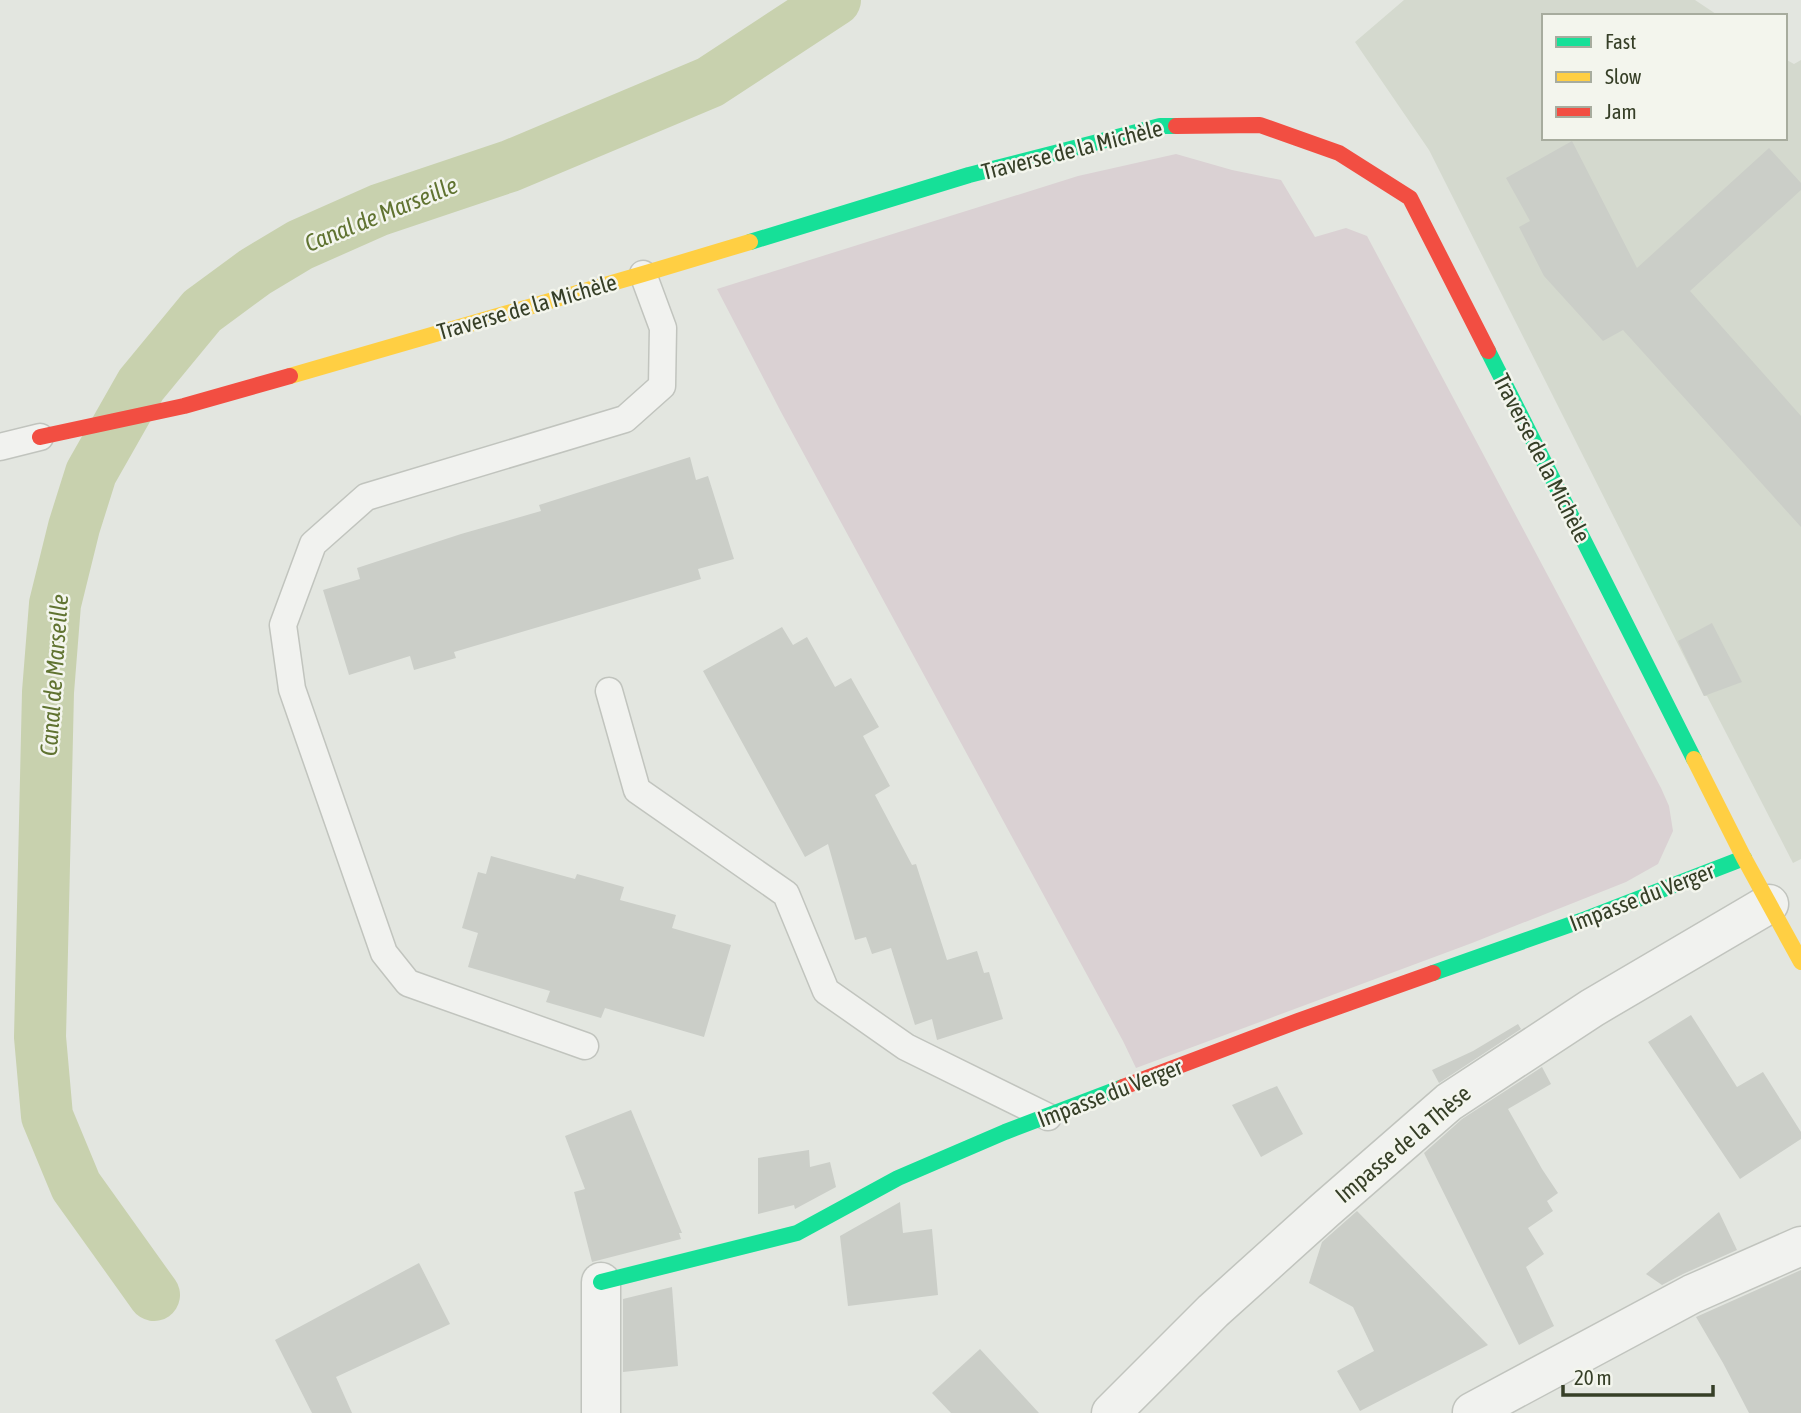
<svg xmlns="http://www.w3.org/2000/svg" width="1801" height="1413" font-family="'Asap Condensed',sans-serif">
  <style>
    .built { fill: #d4d9ce }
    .green { fill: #dad1d3 }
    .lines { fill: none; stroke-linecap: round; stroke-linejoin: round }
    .canal { stroke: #c8d1ae; stroke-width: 52 }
    .building { fill: #cbcec8 }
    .lane-casing { stroke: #c1c4be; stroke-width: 29 }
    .street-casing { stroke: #c1c4be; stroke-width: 41 }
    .lane { stroke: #f1f2ef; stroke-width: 26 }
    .street { stroke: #f1f2ef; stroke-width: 38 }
    .fast { stroke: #16e098; stroke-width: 16 }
    .slow { stroke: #ffcf43; stroke-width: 16 }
    .jam { stroke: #f24e42; stroke-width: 16 }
    .labels { text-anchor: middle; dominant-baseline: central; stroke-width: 5; stroke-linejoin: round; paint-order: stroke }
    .street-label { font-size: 23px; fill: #363f27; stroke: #f3f5ed }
    .water-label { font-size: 24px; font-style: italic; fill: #607331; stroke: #f3f5ed }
  </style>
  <rect width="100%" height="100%" fill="#e3e6e0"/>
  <!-- built -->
  <path class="built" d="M1404 0H1695L1719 16H1544V138H1785V59L1794 64 1801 60V859L1793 863 1707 696H1704L1429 150 1355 42Z"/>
  <!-- green -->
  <path class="green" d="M1176 154 1232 170 1281 180 1315 237 1346 228 1367 236 1661 788 1669 806 1673 831 1658 864 1626 882 1472 943 1136 1068 1123 1041 781 412 717 289 1078 176Z"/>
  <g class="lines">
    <!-- canal -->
    <path class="canal" d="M154 1295 76 1186 47 1116 40 1037 48 692 55 604 74 527 91 473 141 385 202 311 255 272 300 245 379 210 510 166 710 82 835 0"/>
  </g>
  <!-- building -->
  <g class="building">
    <path d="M1572 141 1637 268 1769 148 1801 183V190L1690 291 1801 416V527L1623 330 1603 341 1544 276 1519 227 1530 221 1506 178Z"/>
    <path d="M690 457 696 480 708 476 734 559 698 569 701 579 454 652 456 658 414 670 410 656 349 675 323 590 360 579 357 568 461 534 541 511 539 505Z"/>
    <path d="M1712 623 1742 682 1704 696 1678 641Z"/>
    <path d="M782 627 793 645 807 637 835 687 851 678 879 727 863 736 890 786 875 795 912 865 916 864 947 960 977 951 984 973 989 972 1003 1019 937 1040 932 1019 915 1025 891 948 872 954 866 937 855 940 828 844 805 857 703 671Z"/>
    <path d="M491 856 575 879 577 874 624 887 620 900 676 915 672 928 731 945 704 1037 605 1008 601 1018 546 1002 550 991 468 967 478 933 462 928 478 872 486 874Z"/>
    <path d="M1691 1015 1737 1087 1763 1072 1801 1132V1139L1740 1179 1648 1042Z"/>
    <path d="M1518 1024 1521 1029 1439 1083 1432 1070 1473 1051Z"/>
    <path d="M1542 1067 1551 1084 1508 1109 1542 1169 1558 1193 1547 1201 1553 1211 1528 1228 1544 1254 1526 1267 1554 1326 1519 1345 1424 1153 1462 1119Z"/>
    <path d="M1277 1086 1303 1134 1261 1157 1232 1105Z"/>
    <path d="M631 1110 682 1233H679L681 1239 592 1262 574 1192 585 1189 565 1136Z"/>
    <path d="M809 1150 810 1167 830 1162 836 1187 795 1209 794 1205 758 1214V1158Z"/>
    <path d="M900 1202 903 1233 932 1229 938 1295 848 1306 840 1236Z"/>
    <path d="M1357 1211 1488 1345 1360 1411 1337 1371 1374 1351 1353 1307 1309 1283 1322 1242Z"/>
    <path d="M1719 1212 1737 1250 1683 1274 1662 1285 1646 1274Z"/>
    <path d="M419 1263 450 1324 336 1377 352 1413H312L275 1340Z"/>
    <path d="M1801 1270V1413H1749L1723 1363 1696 1317Z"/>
    <path d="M672 1287 678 1366 623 1372V1299Z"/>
    <path d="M980 1349 1039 1413H951L932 1393Z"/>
  </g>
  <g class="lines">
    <defs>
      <g id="lane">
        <path d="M0 447 40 437"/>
        <path d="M609 691 637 790 786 894 826 991 906 1047 1048 1117"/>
        <path d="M585 1046 408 983 384 953 292 689 283 625 313 544 366 497 625 419 662 386 663 328 643 274"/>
      </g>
      <g id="street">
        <path d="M601 1282V1413"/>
        <path d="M1472 1412 1692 1294 1801 1246"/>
        <path d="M1111 1413 1213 1311 1325 1210 1449 1102 1592 1008 1769 904"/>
      </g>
    </defs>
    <!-- lane casing -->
    <use href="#lane" class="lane-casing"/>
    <!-- street casing -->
    <use href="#street" class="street-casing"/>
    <!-- lane -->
    <use href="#lane" class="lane"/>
    <!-- street -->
    <use href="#street" class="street"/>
    <!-- fast -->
    <g class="fast">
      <path d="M750 242 969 175 1160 126H1176"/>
      <path d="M1488 351 1694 759"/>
      <path d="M1433 973 1586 919 1744 858"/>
      <path d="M601 1282 797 1233 898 1178 1005 1132 1123 1087"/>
    </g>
    <!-- slow -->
    <g class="slow">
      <path d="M290 376 643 274 750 242"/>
      <path d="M1694 759 1744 858 1801 962"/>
    </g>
    <!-- jam -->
    <g class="jam">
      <path d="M1176 126 1260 125 1339 153 1410 198 1488 351"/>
      <path d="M40 437 184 406 290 376"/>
      <path d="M1123 1087 1298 1021 1433 973"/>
    </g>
  </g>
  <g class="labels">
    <!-- street labels -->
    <g class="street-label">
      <text transform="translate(1072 150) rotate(-14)">Traverse de la Michèle</text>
      <text transform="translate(527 307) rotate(-16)">Traverse de la Michèle</text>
      <text transform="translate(1542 458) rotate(63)">Traverse de la Michèle</text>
      <text transform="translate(1642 897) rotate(-21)">Impasse du Verger</text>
      <text transform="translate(1110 1093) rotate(-21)">Impasse du Verger</text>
      <text transform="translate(1403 1144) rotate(-40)">Impasse de la Thèse</text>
    </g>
    <!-- water labels -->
    <g class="water-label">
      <text transform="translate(381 214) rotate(-22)">Canal de Marseille</text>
      <text transform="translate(54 675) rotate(-86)">Canal de Marseille</text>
    </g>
  </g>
  <!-- legend -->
  <rect x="1542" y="14" width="245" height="126" fill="#f3f5ed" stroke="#a7ac9e" stroke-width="2"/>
  <rect x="1556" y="37" width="35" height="10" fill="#16e098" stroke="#a7ac9e" stroke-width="2"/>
  <text x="1605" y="49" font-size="21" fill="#363f27">Fast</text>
  <rect x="1556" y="72" width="35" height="10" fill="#ffcf43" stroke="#a7ac9e" stroke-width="2"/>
  <text x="1605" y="84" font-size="21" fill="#363f27">Slow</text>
  <rect x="1556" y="107" width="35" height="10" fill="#f24e42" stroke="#a7ac9e" stroke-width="2"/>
  <text x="1605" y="119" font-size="21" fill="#363f27">Jam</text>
  <!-- scale -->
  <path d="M1563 1385v10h150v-10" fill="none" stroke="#363f27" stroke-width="3.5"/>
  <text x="1574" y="1385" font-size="21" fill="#363f27" stroke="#f3f5ed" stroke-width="5" paint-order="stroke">20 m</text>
</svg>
